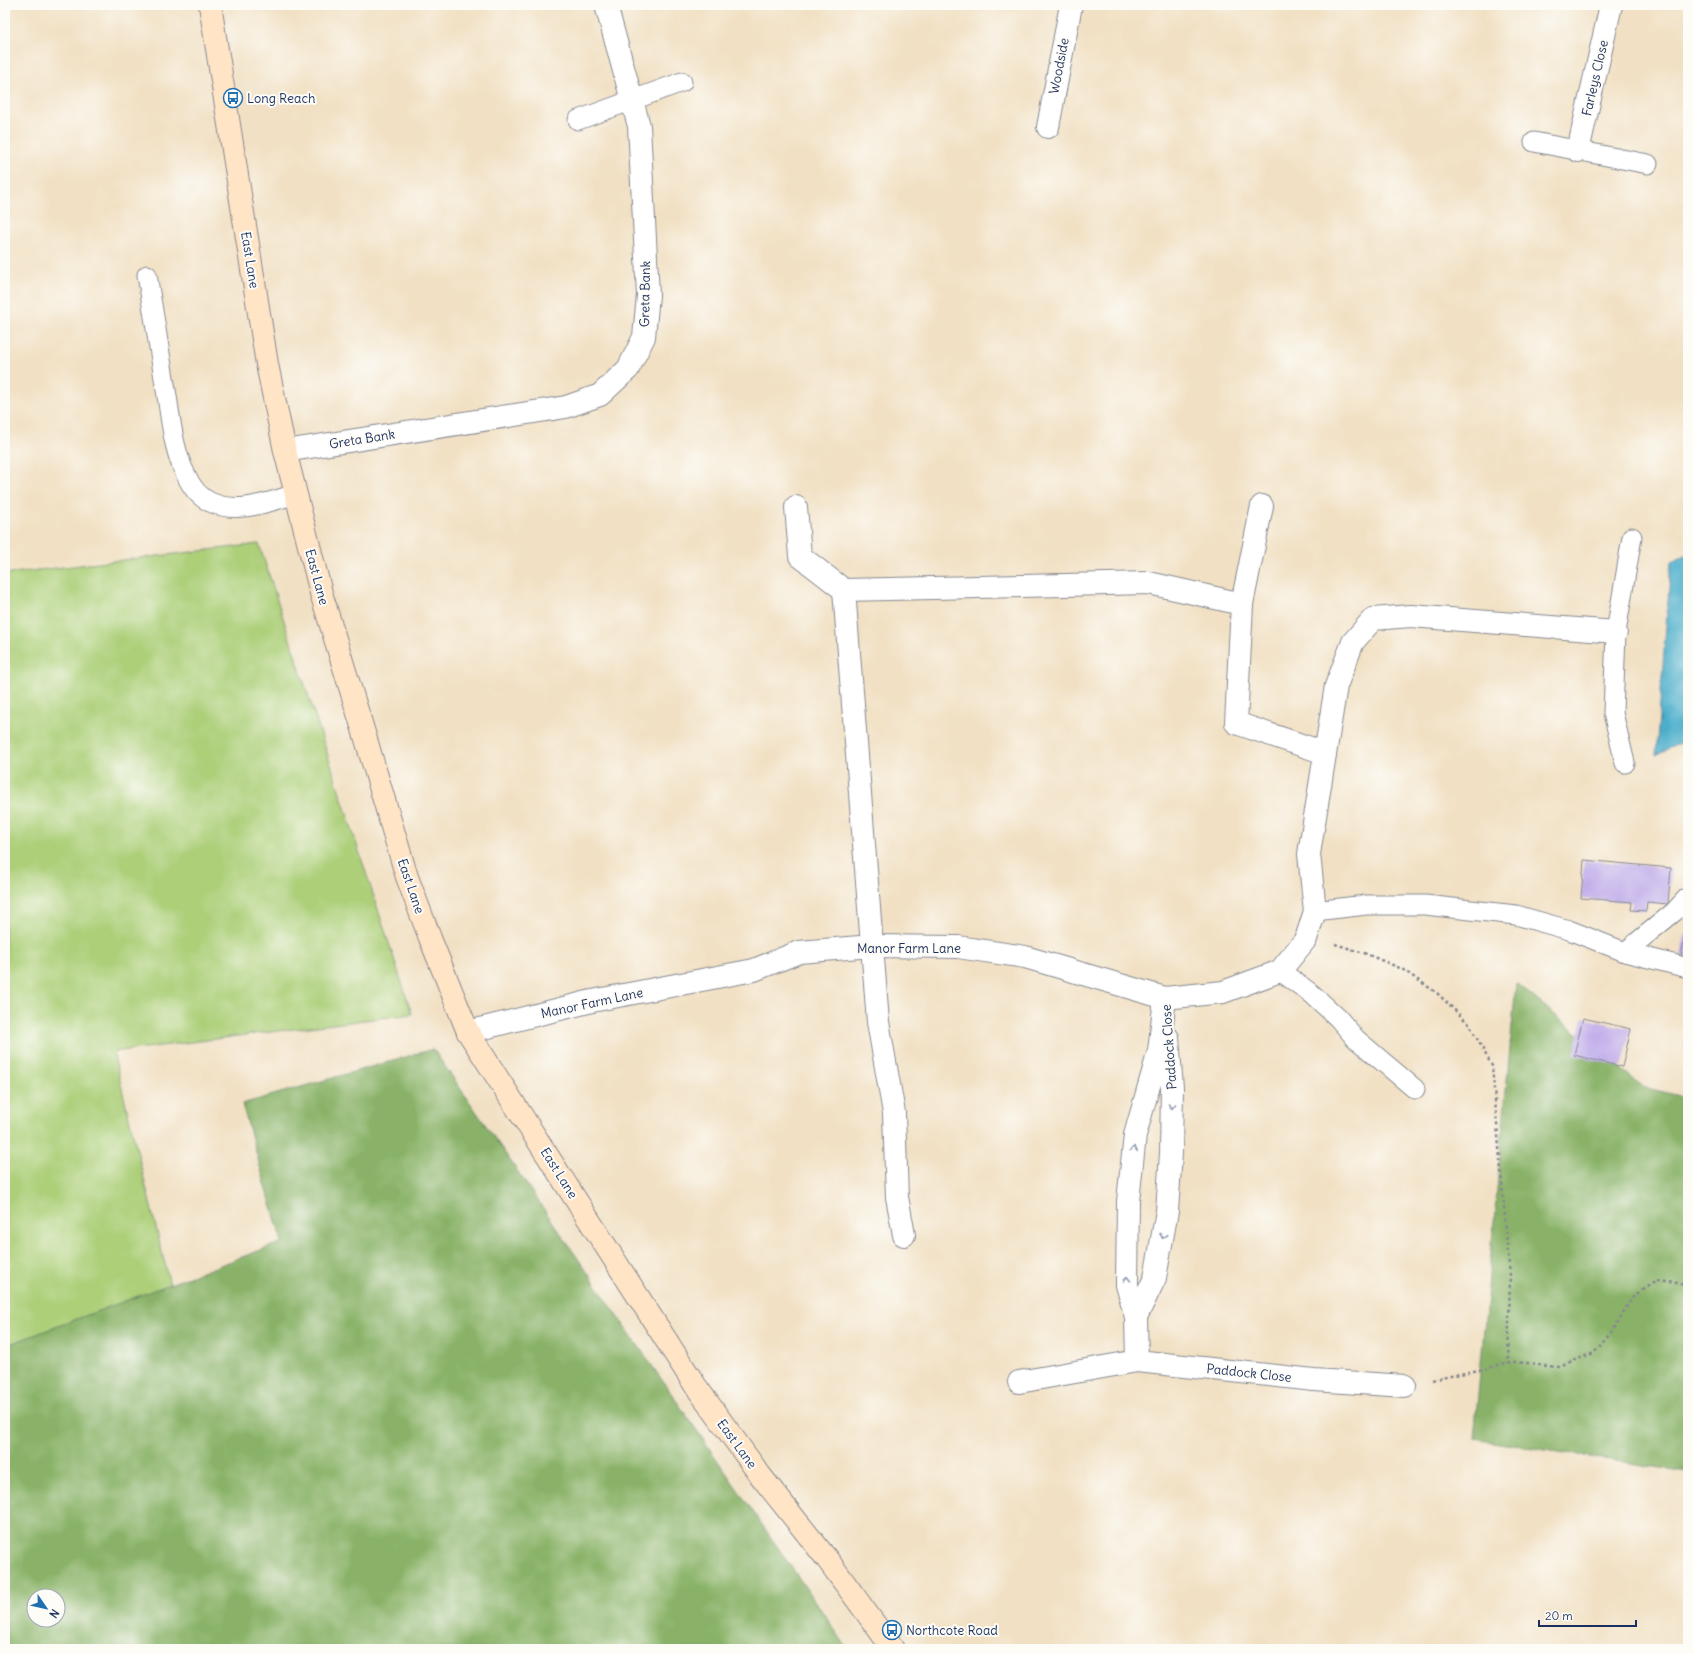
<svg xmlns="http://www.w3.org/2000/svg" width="1693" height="1654" font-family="Delius,sans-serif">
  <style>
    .green { fill: #accf78; stroke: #647f6b }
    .forest { fill: #89b268; stroke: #527063; fill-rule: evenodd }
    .water { fill: #4caecb; stroke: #346e94 }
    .building { fill: #c1aeea }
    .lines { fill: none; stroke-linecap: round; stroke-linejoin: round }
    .lane-casing { stroke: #868890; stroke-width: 21 }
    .street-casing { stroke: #868890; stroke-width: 24 }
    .secondary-casing { stroke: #868890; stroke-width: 24 }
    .path { stroke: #868890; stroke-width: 2.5; stroke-dasharray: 3 3; stroke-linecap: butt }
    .lane { stroke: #fff; stroke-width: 19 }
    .street { stroke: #fff; stroke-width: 22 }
    .secondary { stroke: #ffe4c6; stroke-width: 22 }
    .oneway { stroke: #8d97ae }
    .labels { text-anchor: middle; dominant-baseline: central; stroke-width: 4; stroke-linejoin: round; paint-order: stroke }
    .street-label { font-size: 13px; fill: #1b2f5e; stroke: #fdfcf7 }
    .poi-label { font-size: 13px; fill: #1b2f5e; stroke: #fdfcf7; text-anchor: start }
  </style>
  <rect width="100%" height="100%" fill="#fdfcf7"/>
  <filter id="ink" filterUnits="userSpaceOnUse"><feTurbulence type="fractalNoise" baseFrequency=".025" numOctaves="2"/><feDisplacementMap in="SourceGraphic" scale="8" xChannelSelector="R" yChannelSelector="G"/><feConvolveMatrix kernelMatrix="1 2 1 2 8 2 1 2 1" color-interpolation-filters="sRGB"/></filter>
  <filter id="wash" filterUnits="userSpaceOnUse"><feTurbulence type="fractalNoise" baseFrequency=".012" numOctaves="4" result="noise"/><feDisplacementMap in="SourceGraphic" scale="16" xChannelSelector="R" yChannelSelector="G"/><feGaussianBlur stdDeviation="0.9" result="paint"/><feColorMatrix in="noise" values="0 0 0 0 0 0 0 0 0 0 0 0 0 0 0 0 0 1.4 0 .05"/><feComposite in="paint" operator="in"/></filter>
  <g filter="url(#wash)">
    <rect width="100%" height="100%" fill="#f1e0c3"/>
    <!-- green -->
    <path class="green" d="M259 544 412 1014 113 1052 170 1285 5 1346V574Z"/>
    <!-- forest -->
    <g class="forest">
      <path d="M1516 983 1643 1087 1688 1098V1472L1474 1439Z"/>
      <path d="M433 1049 848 1649H5V1346L282 1242 242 1104ZM34 1596H58V1620H34Z"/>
    </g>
    <!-- water -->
    <path class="water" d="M1688 555V739L1656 755 1671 562Z"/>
    <g id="blocks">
      <!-- building -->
      <g class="building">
        <path d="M1584 860 1671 868 1668 904 1647 902 1646 911 1631 910 1632 902 1581 898Z"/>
        <path d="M1687 926H1688V957L1681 956Z"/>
        <path d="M1583 1018 1631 1029 1622 1067 1574 1055Z"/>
        <path d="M1687 1030H1688V1046L1684 1045Z"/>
      </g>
    </g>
  </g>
  <g filter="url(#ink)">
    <use href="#blocks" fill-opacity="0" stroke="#868890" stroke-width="1"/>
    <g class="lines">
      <defs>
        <g id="lane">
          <path d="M578 120 682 82"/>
          <path d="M1534 142 1648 164"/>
          <path d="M147 275C154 315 160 355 167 396 171 422 174 452 186 475 191 486 199 497 210 502 238 515 268 502 296 494"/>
          <path d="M1625 763 1613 713 1616 632 1632 537"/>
          <path d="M1315 911 1366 905H1425L1516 915 1569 930 1625 952 1688 968"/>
          <path d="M1625 952 1674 912 1688 897"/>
          <path d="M1280 971 1312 994 1338 1018 1356 1039 1415 1089"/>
        </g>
        <g id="street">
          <path d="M1048 127 1071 5"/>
          <path d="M1578 151 1611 5"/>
          <path d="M285 451 566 407 600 395 628 369 644 337 648 295 639 126 606 5"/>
          <path d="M796 507 800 556 844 590 1149 583 1242 604 1236 723 1325 753"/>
          <path d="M844 590 878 1022 894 1113 897 1197 904 1235"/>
          <path d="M1242 604 1262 506"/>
          <path d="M1165 998 1159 1051 1135 1135 1128 1201 1127 1285 1136 1317 1137 1361 1314 1380 1405 1386"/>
          <path d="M468 1032 592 1001 754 970 799 952 872 946 958 947 1025 957 1165 998 1223 992 1280 971 1306 939 1315 911 1309 854 1336 686 1353 642 1373 619 1411 616 1616 632"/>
          <path d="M1136 1317 1155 1278 1167 1211 1171 1153 1172 1088 1168 1038"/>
          <path d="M1019 1382 1137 1361"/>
        </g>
        <path id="secondary" d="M210 5 267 364 285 451 321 593 365 736 407 877 430 938 468 1032 695 1385 760 1475 827 1559 893 1649"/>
      </defs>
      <!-- lane casing -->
      <use href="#lane" class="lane-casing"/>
      <!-- street casing -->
      <use href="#street" class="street-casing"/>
      <!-- secondary casing -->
      <use href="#secondary" class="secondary-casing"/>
      <!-- path -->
      <g class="path">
        <path d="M1335 944 1364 953 1402 969 1437 993 1469 1024 1492 1066 1510 1276 1508 1364"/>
        <path d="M1432 1380 1516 1362 1558 1366 1594 1353 1614 1329 1632 1297 1656 1281 1688 1284"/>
      </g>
      <!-- lane -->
      <use href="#lane" class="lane"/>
      <!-- street -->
      <use href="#street" class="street"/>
      <!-- secondary -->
      <use href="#secondary" class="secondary"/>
    </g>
    <!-- one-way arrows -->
    <defs><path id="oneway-chevron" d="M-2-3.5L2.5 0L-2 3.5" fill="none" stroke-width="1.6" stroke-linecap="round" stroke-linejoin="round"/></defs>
    <g class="oneway">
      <use href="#oneway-chevron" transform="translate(1172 1106) rotate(91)"/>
      <use href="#oneway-chevron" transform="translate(1134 1149) rotate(-83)"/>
      <use href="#oneway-chevron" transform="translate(1163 1236) rotate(100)"/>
      <use href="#oneway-chevron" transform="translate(1127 1279) rotate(-91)"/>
    </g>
  </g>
  <!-- icons -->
  <defs>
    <symbol id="bus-ring" viewBox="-11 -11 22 22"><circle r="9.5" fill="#fdfcf7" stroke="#1f6fb2" stroke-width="1.5"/><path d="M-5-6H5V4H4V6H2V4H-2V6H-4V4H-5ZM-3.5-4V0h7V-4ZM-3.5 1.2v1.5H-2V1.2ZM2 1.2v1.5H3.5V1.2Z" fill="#1f6fb2"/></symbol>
  </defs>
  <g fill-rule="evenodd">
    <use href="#bus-ring" x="222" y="87" width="22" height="22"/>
    <use href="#bus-ring" x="881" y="1619" width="22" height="22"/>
  </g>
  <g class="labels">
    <!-- street labels -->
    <g class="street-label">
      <text transform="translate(1059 66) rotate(-79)">Woodside</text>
      <text transform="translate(1595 78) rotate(-77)">Farleys Close</text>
      <text transform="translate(250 260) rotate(81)">East Lane</text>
      <text transform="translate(645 294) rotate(-89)">Greta Bank</text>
      <text transform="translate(362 439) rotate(-9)">Greta Bank</text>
      <text transform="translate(317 577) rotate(75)">East Lane</text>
      <text transform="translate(411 886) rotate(71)">East Lane</text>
      <text x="909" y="948">Manor Farm Lane</text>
      <text transform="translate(592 1003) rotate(-12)">Manor Farm Lane</text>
      <text transform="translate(1169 1047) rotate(-94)">Paddock Close</text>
      <text transform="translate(559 1173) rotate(58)">East Lane</text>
      <text transform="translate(1249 1373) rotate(6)">Paddock Close</text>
      <text transform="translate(737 1444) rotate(54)">East Lane</text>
    </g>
    <!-- poi labels -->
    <g class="poi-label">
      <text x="247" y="98">Long Reach</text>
      <text x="906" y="1630">Northcote Road</text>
    </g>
  </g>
  <!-- margin -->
  <rect width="1693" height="1654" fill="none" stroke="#fdfcf7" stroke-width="20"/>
  <!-- north arrow -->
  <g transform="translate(46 1608) rotate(124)"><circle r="19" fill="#fdfcf7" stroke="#a3aaba"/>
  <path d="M0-3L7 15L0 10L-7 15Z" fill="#1f6fb2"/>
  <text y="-6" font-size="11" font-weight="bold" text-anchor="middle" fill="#1b2f5e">N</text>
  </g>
  <!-- scale -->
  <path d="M1539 1620v6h97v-6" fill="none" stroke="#1b2f5e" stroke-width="2"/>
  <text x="1545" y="1620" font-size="12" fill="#1b2f5e" stroke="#fdfcf7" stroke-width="3" paint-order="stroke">20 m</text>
</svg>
